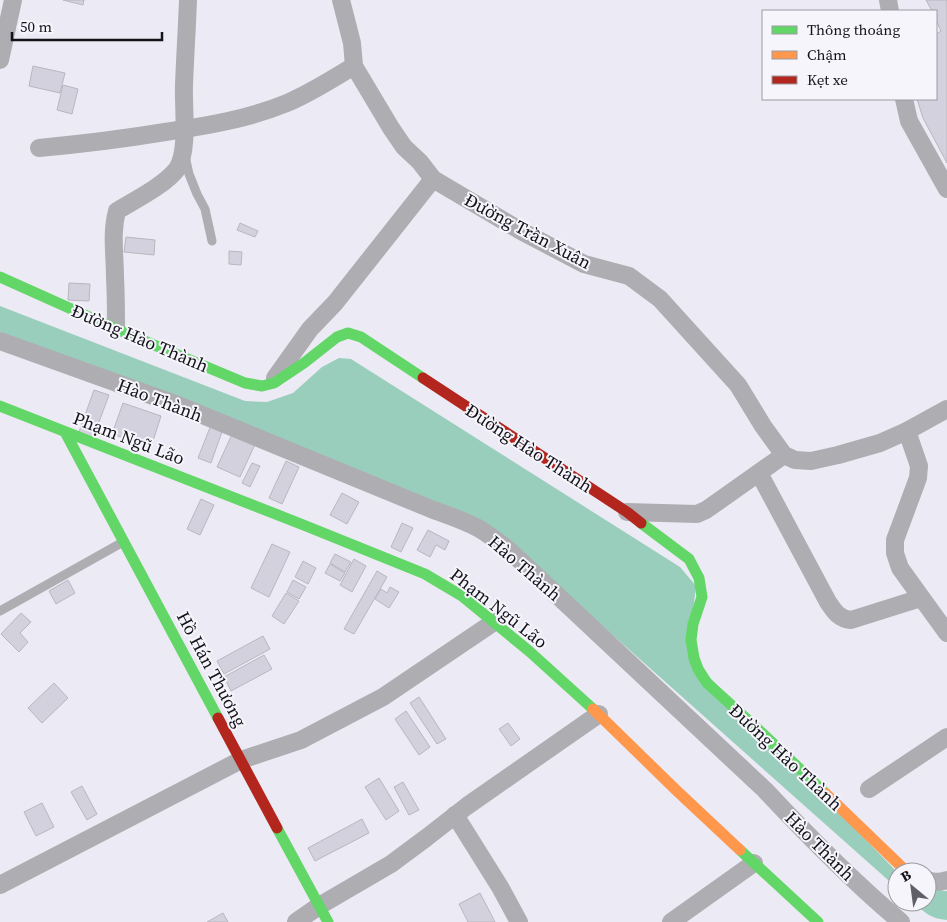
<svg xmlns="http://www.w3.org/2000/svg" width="947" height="922" font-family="'Source Serif 4',serif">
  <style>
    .water { fill: #9acebc }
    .building { fill: #d4d1df; stroke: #b8b7bf }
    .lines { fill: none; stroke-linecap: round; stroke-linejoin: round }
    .lane { stroke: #aeadb2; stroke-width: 9 }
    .street { stroke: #aeadb2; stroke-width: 18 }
    .fast { stroke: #63d668; stroke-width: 11 }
    .slow { stroke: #ff974d; stroke-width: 11 }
    .jam { stroke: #b3261e; stroke-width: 11 }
    .labels { text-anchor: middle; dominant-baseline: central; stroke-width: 4; stroke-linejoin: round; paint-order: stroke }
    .street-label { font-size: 18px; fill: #141319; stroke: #f6f5fc }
  </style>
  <rect width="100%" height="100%" fill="#eceaf4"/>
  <!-- water -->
  <g class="water">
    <path d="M0 306 245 401 267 402 293 393 322 367 339 358 351 359 680 567 696 586 688 655 897 872V888L516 549 454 510 0 332Z"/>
    <path d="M927 882 943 891H947V920C931 919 924 912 913 902H927Z"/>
  </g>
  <!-- building -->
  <g class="building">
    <path d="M63 0H84L83 5Z"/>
    <path d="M926 0H947V163L923 118 917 99H936V34L941 31 936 20V11H932Z"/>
    <path d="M33 66 65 73 60 93 29 86Z"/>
    <path d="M63 85 78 89 72 114 57 110Z"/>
    <path d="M240 223 258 231 255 237 237 230Z"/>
    <path d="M126 237 155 240 154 255 124 252Z"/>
    <path d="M229 251 242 252 241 265 229 264Z"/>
    <path d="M69 283 90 284 89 301 68 300Z"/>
    <path d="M94 390 109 395 93 438 79 432Z"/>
    <path d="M123 403 161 416 151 447 112 434Z"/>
    <path d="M211 425 223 429 211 463 198 458Z"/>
    <path d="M234 430 257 440 240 477 217 467Z"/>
    <path d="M286 461 299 467 282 504 269 498Z"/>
    <path d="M252 463 260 466 250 487 242 483Z"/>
    <path d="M342 493 359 502 347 524 330 515Z"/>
    <path d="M201 499 214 505 200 535 187 529Z"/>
    <path d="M402 523 413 528 401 552 391 547Z"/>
    <path d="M428 530 449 541 445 550 436 545 430 557 417 550Z"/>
    <path d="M272 544 290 552 269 597 251 588Z"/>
    <path d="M335 554 351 562 345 572 330 563Z"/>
    <path d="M354 559 366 566 352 592 340 585Z"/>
    <path d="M303 561 316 568 308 584 295 577Z"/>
    <path d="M330 564 345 573 340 581 325 573Z"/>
    <path d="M377 571 387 577 354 634 344 629Z"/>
    <path d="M68 580 75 593 56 604 49 591Z"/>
    <path d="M293 580 306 587 299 599 287 592Z"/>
    <path d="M390 587 399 592 389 608 375 599 381 589 387 593Z"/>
    <path d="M286 593 299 601 284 624 272 616Z"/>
    <path d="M21 613 31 622 20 633 28 642 19 652 1 634Z"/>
    <path d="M263 636 270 649 224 674 217 661Z"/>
    <path d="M264 655 272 669 231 691 224 677Z"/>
    <path d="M54 683 68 698 42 723 28 708Z"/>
    <path d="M419 697 446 739 437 744 410 703Z"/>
    <path d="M406 711 430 747 419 755 395 719Z"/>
    <path d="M508 723 520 739 511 746 499 729Z"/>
    <path d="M379 778 399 811 386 820 365 787Z"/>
    <path d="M403 782 419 810 409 815 394 787Z"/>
    <path d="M82 786 97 814 87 820 71 792Z"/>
    <path d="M42 803 54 827 36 836 24 812Z"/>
    <path d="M362 819 369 833 315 861 308 848Z"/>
    <path d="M480 893 495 922H468L459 904Z"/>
    <path d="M223 913 228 922H207Z"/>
  </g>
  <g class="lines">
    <!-- lane -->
    <g class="lane">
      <path d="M185 156 189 174 197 194 205 209 212 241"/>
      <path d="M0 611 123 542"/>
    </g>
    <!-- street -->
    <g class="street">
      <path d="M341 0 352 43 354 66 391 128 404 147 420 162 433 179 521 231 584 264 629 276 660 299 738 385 763 426 784 455 795 460 811 461 838 455 880 443 907 431 947 409"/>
      <path d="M888 0 890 11"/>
      <path d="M0 60 13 0"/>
      <path d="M904 99 909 121 947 189"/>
      <path d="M39 148C81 144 123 139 165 132 206 126 248 119 287 103 311 93 332 79 354 66"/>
      <path d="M116 329C116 312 116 295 115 278 115 255 111 233 117 211 135 200 165 185 177 169 189 151 183 107 184 85 185 57 187 28 188 0"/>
      <path d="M0 341 178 405 431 509C447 515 463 520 478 528 490 535 500 543 510 551L765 790C808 836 852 881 901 922"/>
      <path d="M275 378 310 329 335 303 433 179"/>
      <path d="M907 431 919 466 918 478 895 540V553L900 568 947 633"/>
      <path d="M759 473 828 602C834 611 839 619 851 620L921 598"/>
      <path d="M627 512 697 514 706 510 784 455"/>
      <path d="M869 789 947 737"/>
      <path d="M455 815 500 887 519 922"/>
      <path d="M927 880C933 882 941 882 947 880"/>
      <path d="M0 885 241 760 301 740 383 697 494 622"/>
      <path d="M296 922 319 906 391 864 426 838 467 806 599 714"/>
      <path d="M671 922 754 863"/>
    </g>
    <!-- fast -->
    <g class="fast">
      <path d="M0 277 116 329 245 383 262 386 274 383 304 363 337 337 348 333 361 337 423 378"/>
      <path d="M0 406 306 526 425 574 462 596 529 651 593 709"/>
      <path d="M65 432 218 718"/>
      <path d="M641 523 689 559 699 578 702 597 693 624 691 640 694 658 698 669 707 683 761 732 825 793"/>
      <path d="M277 828 328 922"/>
      <path d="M740 850 818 922"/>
    </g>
    <!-- slow -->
    <g class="slow">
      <path d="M593 709 676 790 740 850"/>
      <path d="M825 793 907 872"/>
    </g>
    <!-- jam -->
    <g class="jam">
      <path d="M423 378 627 512 641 523"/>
      <path d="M218 718 277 828"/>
    </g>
  </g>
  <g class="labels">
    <!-- street labels -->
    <g class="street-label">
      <text transform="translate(528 231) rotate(28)">Đường Trần Xuân</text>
      <text transform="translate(140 338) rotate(23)">Đường Hào Thành</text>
      <text transform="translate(160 400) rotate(21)">Hào Thành</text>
      <text transform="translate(129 438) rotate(21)">Phạm Ngũ Lão</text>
      <text transform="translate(529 448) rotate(33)">Đường Hào Thành</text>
      <text transform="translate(525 568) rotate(41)">Hào Thành</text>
      <text transform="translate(499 608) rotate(38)">Phạm Ngũ Lão</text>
      <text transform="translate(212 669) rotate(62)">Hồ Hán Thương</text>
      <text transform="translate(786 757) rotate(43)">Đường Hào Thành</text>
      <text transform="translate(820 846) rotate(45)">Hào Thành</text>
    </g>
  </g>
  <!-- legend -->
  <rect x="762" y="10" width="175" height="90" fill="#f6f5fc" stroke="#9c9ba1"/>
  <rect x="772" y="26" width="25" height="8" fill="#63d668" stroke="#9c9ba1"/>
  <text x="807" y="35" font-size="15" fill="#141319">Thông thoáng</text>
  <rect x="772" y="51" width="25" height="8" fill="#ff974d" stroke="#9c9ba1"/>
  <text x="807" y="60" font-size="15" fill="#141319">Chậm</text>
  <rect x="772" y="76" width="25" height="8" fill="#b3261e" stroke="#9c9ba1"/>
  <text x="807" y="85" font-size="15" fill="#141319">Kẹt xe</text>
  <!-- north arrow -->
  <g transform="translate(912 887) rotate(331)"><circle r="24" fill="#f6f5fc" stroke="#9c9ba1"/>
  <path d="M0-4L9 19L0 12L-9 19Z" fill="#605e66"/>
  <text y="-8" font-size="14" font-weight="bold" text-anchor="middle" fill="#141319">B</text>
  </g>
  <!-- scale -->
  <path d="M12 32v8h150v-8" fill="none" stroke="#141319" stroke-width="2.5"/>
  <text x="20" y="32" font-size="15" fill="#141319" stroke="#f6f5fc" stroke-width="4" paint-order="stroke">50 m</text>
</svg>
